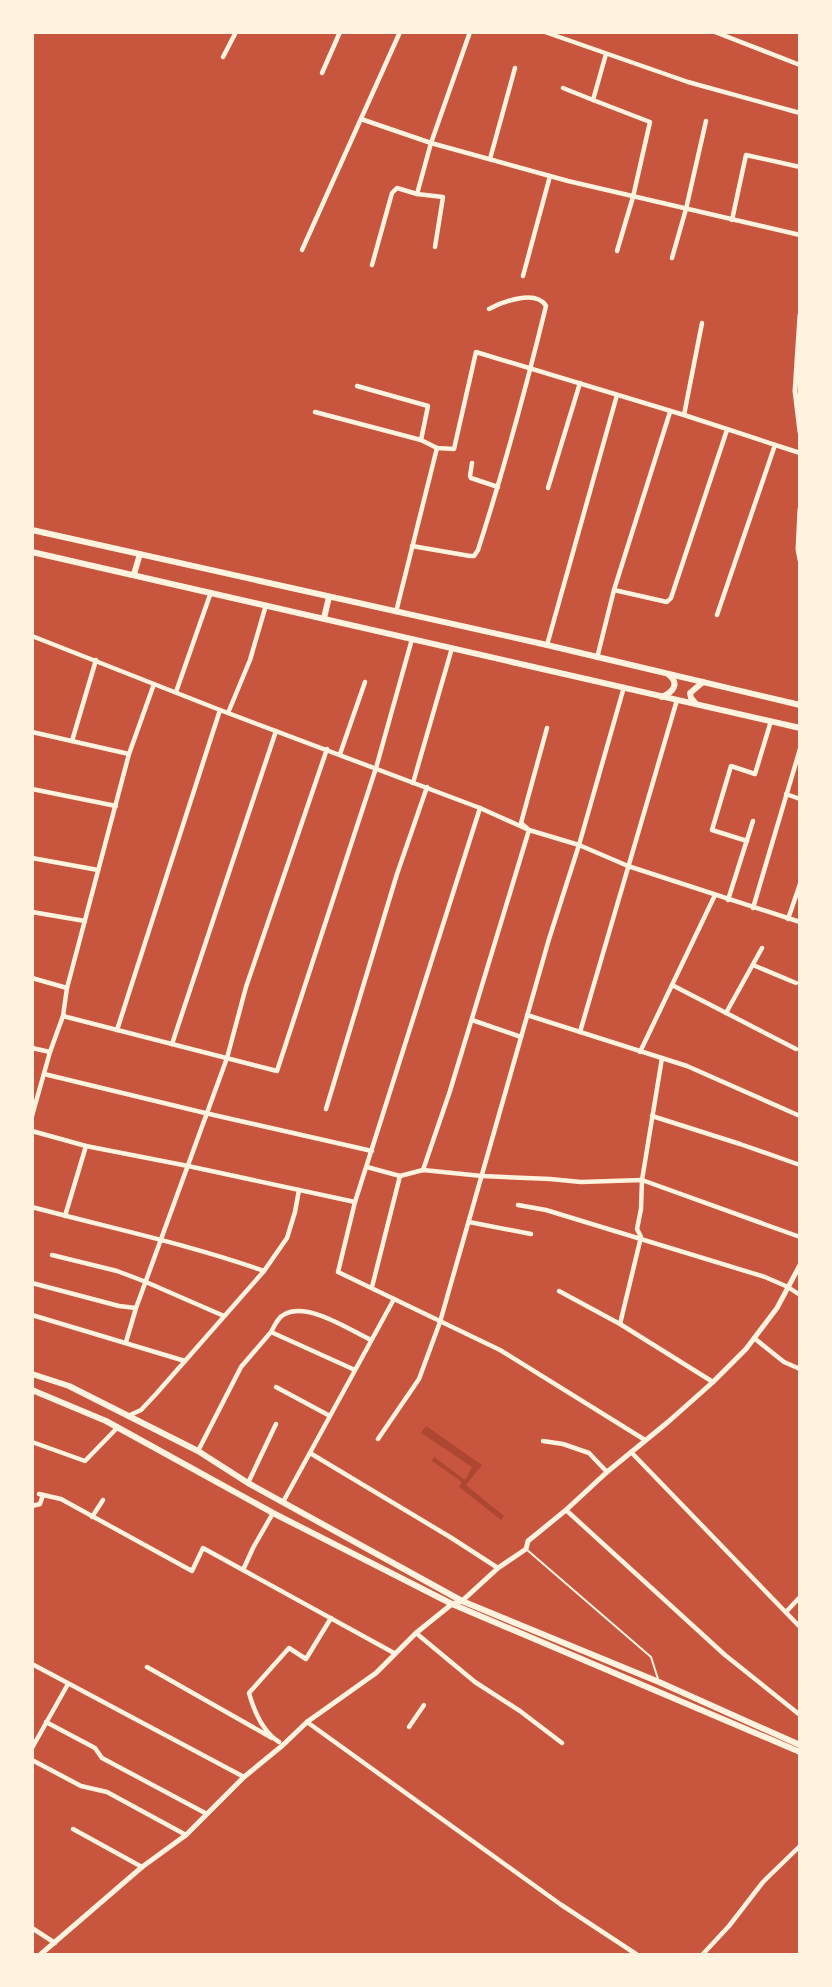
<svg xmlns="http://www.w3.org/2000/svg" width="832" height="1987" font-family="Mulish,sans-serif">
  <style>
    .green { fill: #ae4732 }
    .lines { fill: none; stroke-linecap: round; stroke-linejoin: round }
    .service { stroke: #fff3e0; stroke-width: 2 }
    .minor { stroke: #fff3e0; stroke-width: 4.5 }
    .tertiary { stroke: #fff3e0; stroke-width: 5 }
    .secondary { stroke: #fff3e0; stroke-width: 6 }
  </style>
  <rect width="100%" height="100%" fill="#c8553d"/>
  <!-- green -->
  <path class="green" d="M426 1426 482 1465 466 1485 504 1516 501 1520 459 1487 462 1482 432 1461 434 1457 465 1480 472 1467 421 1433Z"/>
  <g class="lines">
    <!-- service -->
    <path class="service" d="M526 1549 651 1657 658 1679"/>
    <!-- minor -->
    <g class="minor">
      <path d="M545 32 688 82 800 113"/>
      <path d="M715 32 800 65"/>
      <path d="M606 54 593 100 650 122 633 197 617 251"/>
      <path d="M223 57 236 32"/>
      <path d="M322 73 340 32"/>
      <path d="M563 88 593 100"/>
      <path d="M361 119 431 143 568 181 800 235"/>
      <path d="M490 159 515 68"/>
      <path d="M417 194 431 143 470 32"/>
      <path d="M732 220 746 155 800 167"/>
      <path d="M302 250 400 32"/>
      <path d="M672 258 686 209 706 121"/>
      <path d="M372 265 392 193 397 188 417 194 443 197 435 247"/>
      <path d="M523 276 550 176"/>
      <path d="M357 386 428 406 421 440"/>
      <path d="M315 412 421 440 437 448 454 449 476 352 684 415 800 453"/>
      <path d="M684 415 702 323"/>
      <path d="M472 463 470 476 471 478 498 487"/>
      <path d="M548 488 580 383"/>
      <path d="M412 546 470 556H474L478 550C504 469 526 388 546 306 536 289 502 302 489 309"/>
      <path d="M614 590 667 602 671 598 727 430"/>
      <path d="M396 612 437 448"/>
      <path d="M717 615 775 445"/>
      <path d="M32 636 220 710 480 808 529 830 579 845 628 866 800 922"/>
      <path d="M547 645 617 395"/>
      <path d="M597 658 614 590 670 412"/>
      <path d="M176 692 211 592"/>
      <path d="M228 713 250 660 266 605"/>
      <path d="M32 732 129 754"/>
      <path d="M72 741 96 660"/>
      <path d="M340 754 365 682"/>
      <path d="M413 783 452 648"/>
      <path d="M32 789 116 806"/>
      <path d="M786 794 800 799"/>
      <path d="M480 808 355 1202 338 1272 500 1350 645 1440"/>
      <path d="M747 841 712 830 731 766 755 774 771 721"/>
      <path d="M32 858 98 870"/>
      <path d="M728 900 753 821"/>
      <path d="M753 908 800 749"/>
      <path d="M32 912 85 921"/>
      <path d="M788 919 800 884"/>
      <path d="M753 965 796 983"/>
      <path d="M32 978 67 988"/>
      <path d="M672 985 796 1049"/>
      <path d="M726 1013 762 948"/>
      <path d="M527 1015 687 1066 800 1116"/>
      <path d="M63 1016 277 1071 376 768 412 639"/>
      <path d="M472 1020 521 1037"/>
      <path d="M117 1030 220 710"/>
      <path d="M580 1032 677 700"/>
      <path d="M172 1044 276 731"/>
      <path d="M32 1048 50 1052"/>
      <path d="M640 1052 715 895"/>
      <path d="M44 1074 205 1113 372 1151"/>
      <path d="M326 1109 397 874 427 787"/>
      <path d="M32 1116 50 1052 63 1016 67 988 129 754 154 684"/>
      <path d="M652 1116 740 1144 800 1165"/>
      <path d="M32 1131 86 1146 188 1166 355 1202"/>
      <path d="M367 1167 400 1176 423 1170 482 1176 550 1179 581 1182 642 1180 800 1237"/>
      <path d="M423 1170 450 1091 529 830 521 823 547 728"/>
      <path d="M518 1205 546 1210 765 1277 788 1287 800 1295"/>
      <path d="M32 1207C110 1228 188 1244 264 1271"/>
      <path d="M65 1216 86 1146"/>
      <path d="M469 1222 531 1234"/>
      <path d="M52 1255 117 1271 146 1282 224 1316"/>
      <path d="M32 1283 119 1306 136 1308"/>
      <path d="M372 1287 400 1176"/>
      <path d="M559 1291 620 1324 713 1382"/>
      <path d="M32 1315 185 1361"/>
      <path d="M620 1324 641 1237 637 1229 641 1209 642 1180 662 1058"/>
      <path d="M271 1332C275 1325 278 1317 285 1314 308 1302 350 1330 371 1340"/>
      <path d="M754 1338 784 1362 800 1369"/>
      <path d="M126 1342 136 1308 227 1058 246 987 327 749"/>
      <path d="M276 1387 330 1416"/>
      <path d="M128 1416 141 1410 156 1394 264 1271 287 1238 295 1212 299 1190"/>
      <path d="M378 1439 419 1379 440 1322 549 939 579 845 624 687"/>
      <path d="M543 1441 563 1444 589 1453 607 1472"/>
      <path d="M32 1442 85 1461 118 1427"/>
      <path d="M198 1451 241 1367 271 1332 355 1370"/>
      <path d="M631 1452 800 1627"/>
      <path d="M310 1453 450 1537 498 1568"/>
      <path d="M248 1483 276 1424"/>
      <path d="M39 1494 61 1499 192 1571 203 1548 394 1653"/>
      <path d="M283 1502 394 1299"/>
      <path d="M32 1506 40 1504 43 1495"/>
      <path d="M566 1510 725 1655 800 1715"/>
      <path d="M92 1517 103 1500"/>
      <path d="M243 1570 253 1548 273 1513"/>
      <path d="M786 1612 800 1597"/>
      <path d="M416 1633 475 1682 520 1711 562 1743"/>
      <path d="M32 1664 244 1777"/>
      <path d="M147 1667 272 1738"/>
      <path d="M46 1722 95 1748 102 1758 207 1814"/>
      <path d="M307 1722 560 1904 636 1954"/>
      <path d="M409 1727 424 1705"/>
      <path d="M279 1742C263 1732 254 1711 249 1693L289 1648 306 1659 331 1618"/>
      <path d="M32 1748 68 1684"/>
      <path d="M32 1760 81 1786 107 1792 186 1835"/>
      <path d="M73 1829 142 1867"/>
      <path d="M32 1928 55 1943"/>
      <path d="M703 1954 729 1926 763 1882 800 1846"/>
    </g>
    <!-- tertiary -->
    <g class="tertiary">
      <path d="M800 315 795 391 800 432"/>
      <path d="M800 509 798 549 800 560"/>
      <path d="M41 1954 142 1867 186 1835 244 1777 283 1745 307 1722 376 1673 416 1633 452 1604 462 1601 498 1568 526 1549 528 1541 566 1510 607 1472 668 1422 713 1382 746 1349 777 1308 800 1265"/>
    </g>
    <!-- secondary -->
    <g class="secondary">
      <path d="M32 530 547 645 800 705"/>
      <path d="M32 552 800 728"/>
      <path d="M134 574 140 554"/>
      <path d="M324 618 329 597"/>
      <path d="M662 697C673 692 680 684 669 675"/>
      <path d="M696 704 691 698 690 693 703 682"/>
      <path d="M32 1374 69 1386 198 1451 248 1483 462 1601 659 1682 800 1745"/>
      <path d="M32 1390 106 1421 273 1513 452 1604 800 1752"/>
    </g>
  </g>
  <!-- border -->
  <rect width="832" height="1987" fill="none" stroke="#fff3e0" stroke-width="68"/>
</svg>
